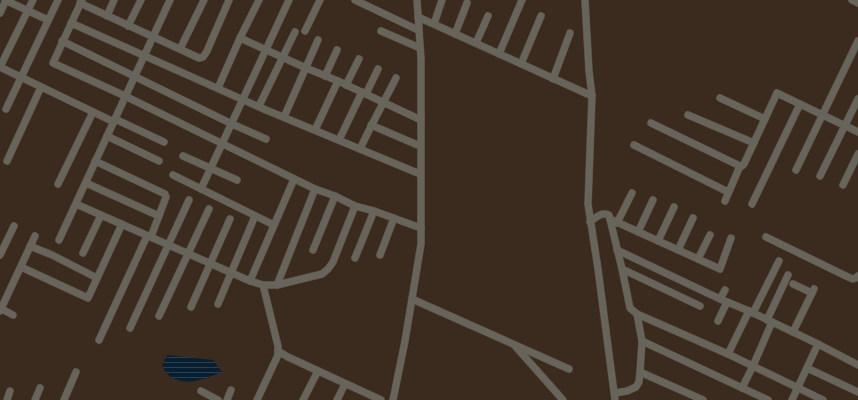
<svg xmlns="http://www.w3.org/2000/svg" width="858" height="400" font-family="'Varela Round',sans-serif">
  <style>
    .water { fill: url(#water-rules) }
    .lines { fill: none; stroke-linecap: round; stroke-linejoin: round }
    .minor-casing { stroke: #55453a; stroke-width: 8 }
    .minor { stroke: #66645b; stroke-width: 7 }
  </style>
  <defs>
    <pattern id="water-rules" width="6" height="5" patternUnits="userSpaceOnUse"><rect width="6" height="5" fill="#081e31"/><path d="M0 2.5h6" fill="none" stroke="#2d3f4f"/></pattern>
  </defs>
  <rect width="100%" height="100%" fill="#3b2a1e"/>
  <!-- water -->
  <path class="water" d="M167 355 213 360 222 372C206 378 186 388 170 376 166 374 164 369 162 366Z"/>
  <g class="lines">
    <defs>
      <g id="minor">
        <path d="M5 0 48 20"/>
        <path d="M82 0 53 63 125 96 315 189 335 196 355 206 374 211 421 228"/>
        <path d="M355 0 418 30"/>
        <path d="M585 0 589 71 592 96 588 204 598 269 615 400"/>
        <path d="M852 0 858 3"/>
        <path d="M80 3 199 58 203 57 207 51 229 0"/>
        <path d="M0 13 6 0"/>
        <path d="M107 16 114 0"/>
        <path d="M418 17 592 96"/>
        <path d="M71 23 266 110 420 174"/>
        <path d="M434 24 442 0"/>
        <path d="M128 26 141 0"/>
        <path d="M305 31 320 0"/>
        <path d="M381 31 420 48"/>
        <path d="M455 34 467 3"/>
        <path d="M240 38 306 68 338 81 421 120"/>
        <path d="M62 41 232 124 266 139"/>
        <path d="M476 43 488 16"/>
        <path d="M180 49 204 0"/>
        <path d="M499 54 522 0"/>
        <path d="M521 64 541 16"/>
        <path d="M0 67 114 122"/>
        <path d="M0 67 33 0"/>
        <path d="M325 76 337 50"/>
        <path d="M553 79 570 33"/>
        <path d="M346 85 359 59"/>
        <path d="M218 88 240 38 259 0"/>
        <path d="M366 94 378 69"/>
        <path d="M720 98 765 119"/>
        <path d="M259 106 295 32"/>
        <path d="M6 109 58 0"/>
        <path d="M688 115 754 143"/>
        <path d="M284 117 318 40"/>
        <path d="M115 119 164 142"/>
        <path d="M651 123 740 166H742L744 164 777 93 858 132"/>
        <path d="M371 125 420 146"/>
        <path d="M315 130 338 81"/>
        <path d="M107 136 159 161"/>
        <path d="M339 140 362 92"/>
        <path d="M634 145 728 192"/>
        <path d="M360 149C371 125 384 102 396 78"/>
        <path d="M183 156 237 180"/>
        <path d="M7 161 41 87"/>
        <path d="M95 161 165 194 166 197 151 237"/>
        <path d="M796 170 858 41"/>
        <path d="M173 175 274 225"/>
        <path d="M820 176 858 99"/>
        <path d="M86 183 159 216"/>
        <path d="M58 184 93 112"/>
        <path d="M843 185 858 154"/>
        <path d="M201 189 289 0"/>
        <path d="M725 201 740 166"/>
        <path d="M76 204 250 281 263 285H277L322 274 328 269 333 262 355 206"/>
        <path d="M752 204 800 104"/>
        <path d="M610 219 720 269 731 238"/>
        <path d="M590 222C596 217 601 212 609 215L622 269 630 308 637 314 642 341 640 372 639 382 636 387 627 391 615 393"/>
        <path d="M617 223 632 193"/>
        <path d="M638 232 653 200"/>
        <path d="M766 237 848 277 853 279 856 278 858 276"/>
        <path d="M59 240 170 0"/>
        <path d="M658 241 674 207"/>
        <path d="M30 246 52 255 97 278"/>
        <path d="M313 250 335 196"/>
        <path d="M617 250 720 299 749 311 818 344 858 365"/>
        <path d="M678 250 693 218"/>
        <path d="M83 253 101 215"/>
        <path d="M0 255 14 226"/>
        <path d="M380 255 394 218"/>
        <path d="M355 258 374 211"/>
        <path d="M698 259 710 235"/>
        <path d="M21 267 88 298 122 224"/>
        <path d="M622 269 700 306"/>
        <path d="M250 281 294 179"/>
        <path d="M793 284 812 293"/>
        <path d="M277 285 315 189"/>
        <path d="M412 299 569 369"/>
        <path d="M720 299 725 290"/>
        <path d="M218 304 255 216"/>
        <path d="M191 307 230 219"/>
        <path d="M0 308 13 315"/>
        <path d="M0 311 35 236"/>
        <path d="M753 313 779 261"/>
        <path d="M637 314 728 354 823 400"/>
        <path d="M159 316 209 209"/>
        <path d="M767 320 788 275"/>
        <path d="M718 321 727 302"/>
        <path d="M130 328 189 200"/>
        <path d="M793 332 814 289"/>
        <path d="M99 340 147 236"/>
        <path d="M642 341 768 400"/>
        <path d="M516 347 563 400"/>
        <path d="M278 351 288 357 381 400"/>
        <path d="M728 354 749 311"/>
        <path d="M807 368 858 392"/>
        <path d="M640 372 703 400"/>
        <path d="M742 388 753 366 772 322"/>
        <path d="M201 391 218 400"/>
        <path d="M7 400 10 391"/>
        <path d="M35 400 40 388"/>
        <path d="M64 400 76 372"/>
        <path d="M227 400 231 390"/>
        <path d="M257 400 278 355V346L263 285"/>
        <path d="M303 400 318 371"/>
        <path d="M337 400 345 384"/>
        <path d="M393 400 405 341 421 244V59L417 0"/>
        <path d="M792 400 818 344"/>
      </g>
    </defs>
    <!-- minor casing -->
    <use href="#minor" class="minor-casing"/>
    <!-- minor -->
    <use href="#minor" class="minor"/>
  </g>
</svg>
